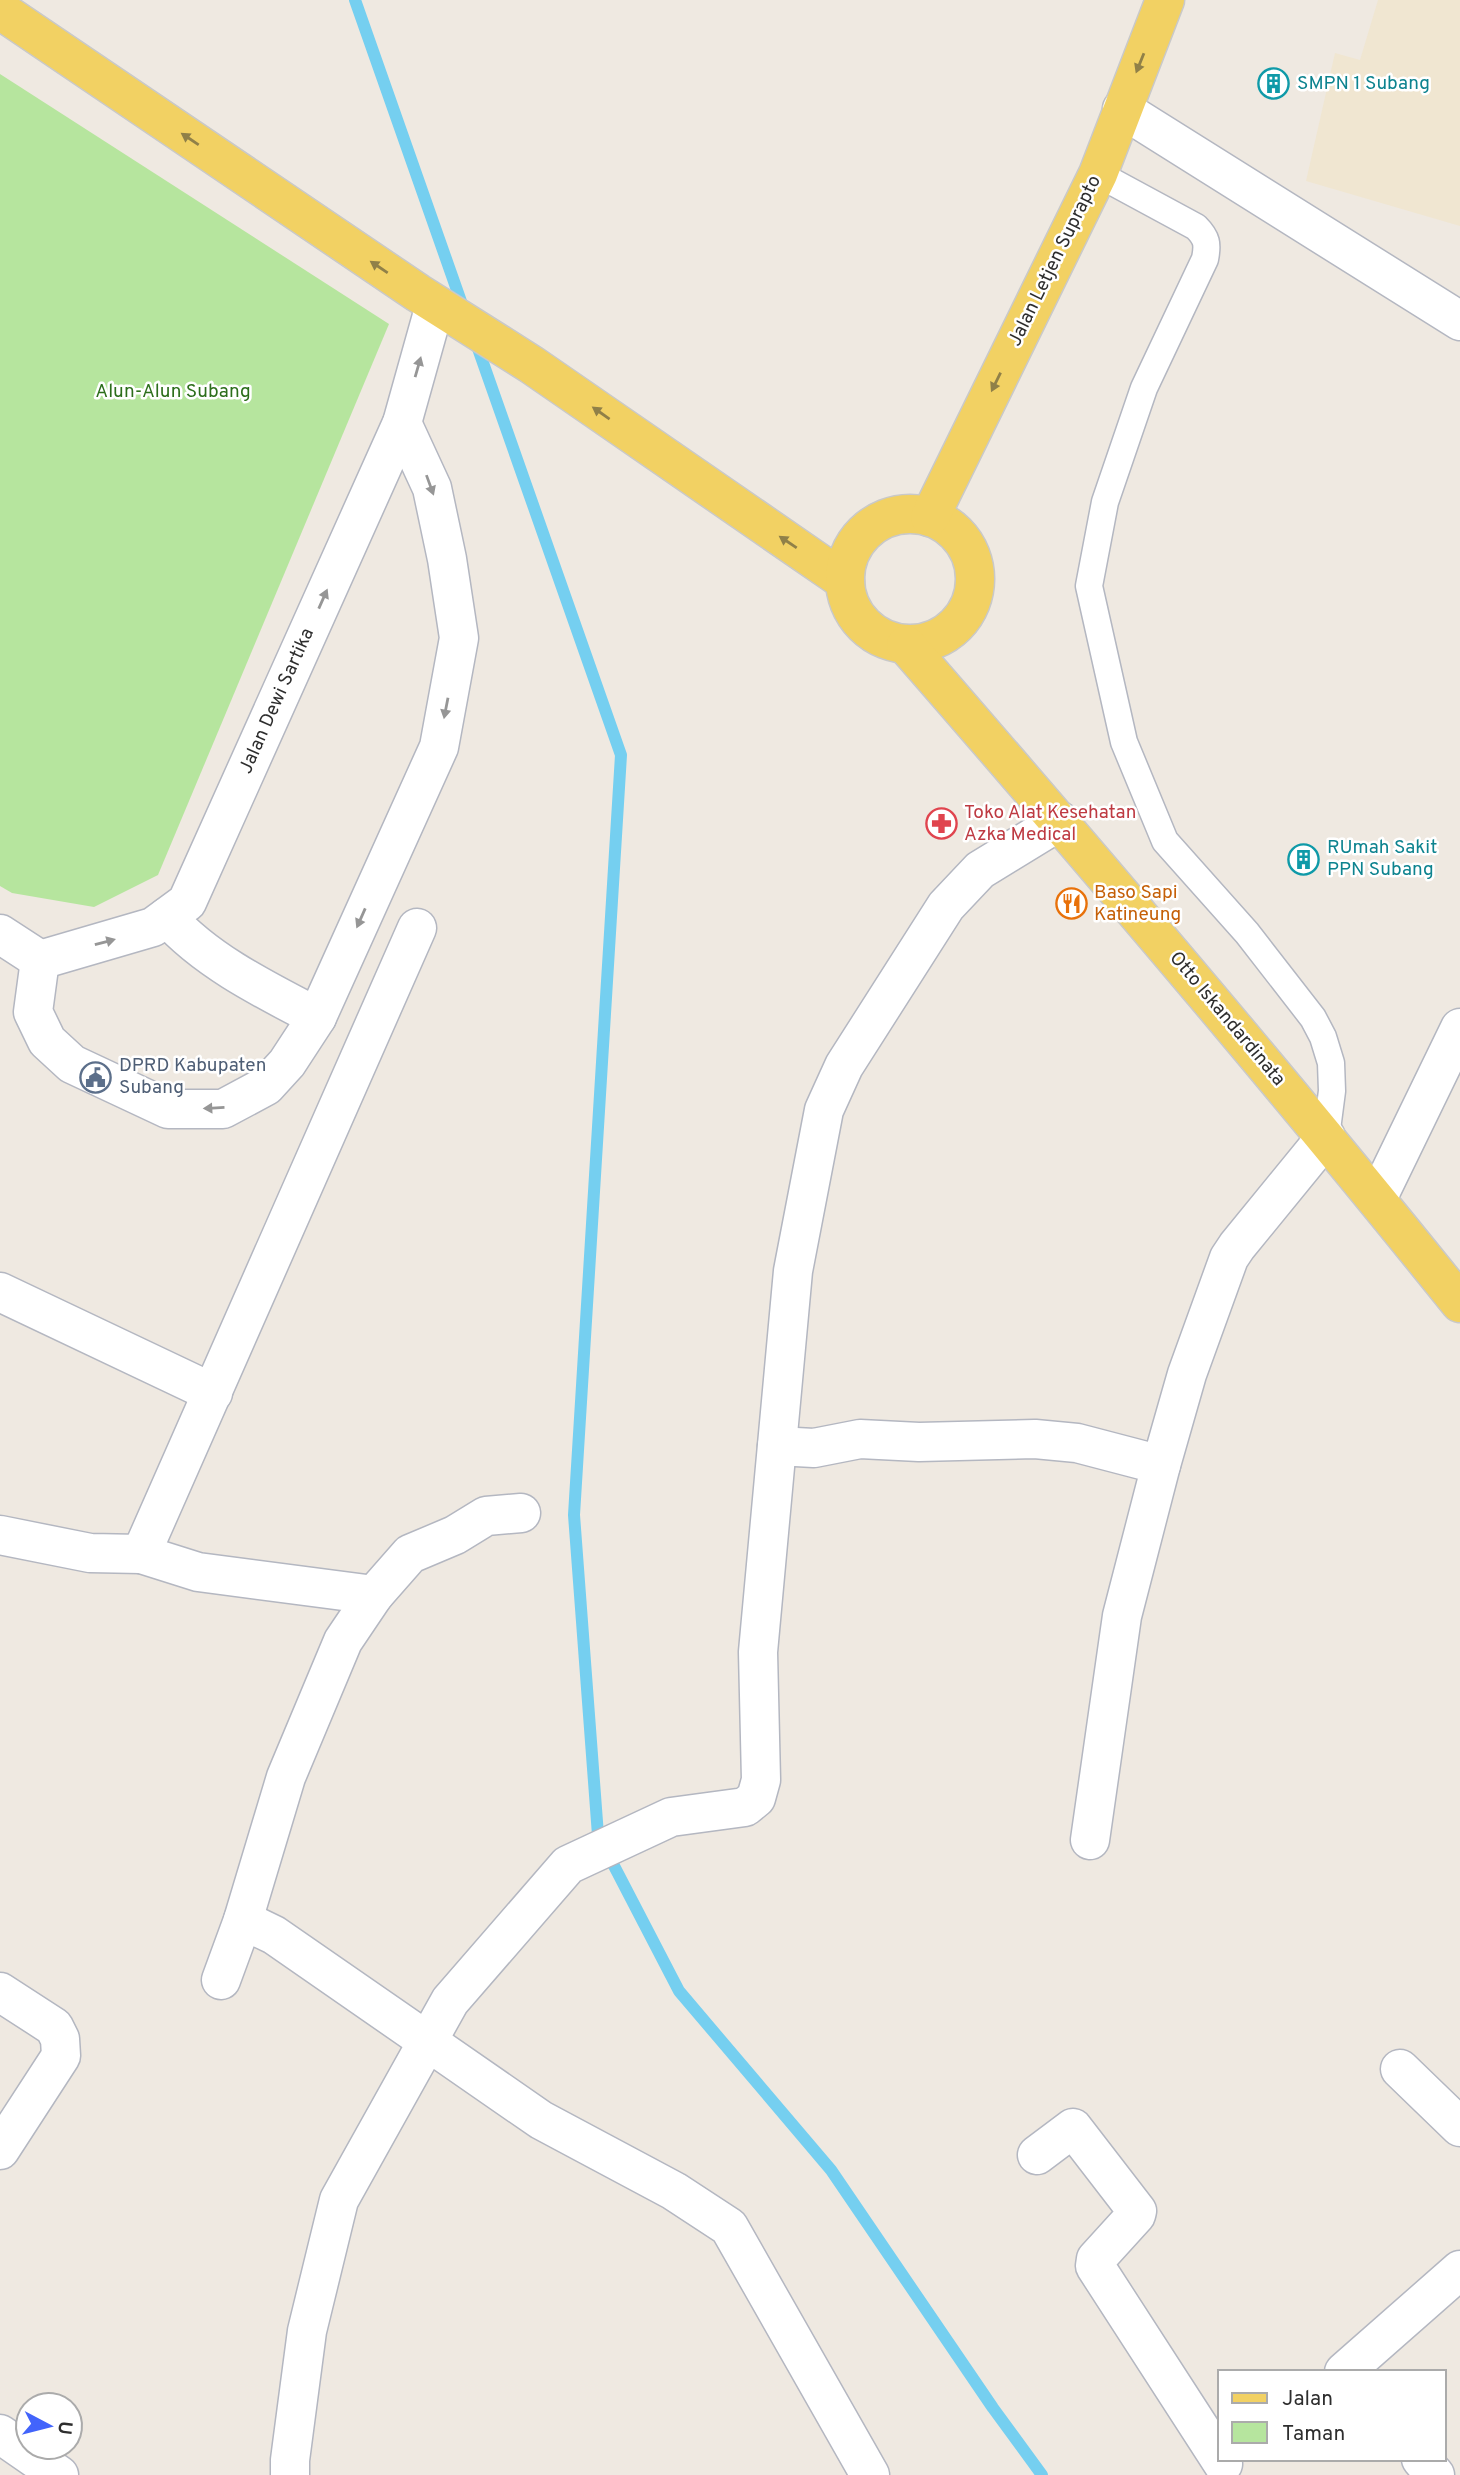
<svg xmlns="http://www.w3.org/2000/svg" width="1460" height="2475" font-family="Overpass,sans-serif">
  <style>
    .education { fill: #f0e6d1 }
    .green { fill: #b6e59e }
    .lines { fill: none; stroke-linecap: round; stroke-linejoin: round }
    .stream { stroke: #75cff0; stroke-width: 12 }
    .service-casing { stroke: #b4b7c1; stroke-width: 29 }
    .minor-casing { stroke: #b4b7c1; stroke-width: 41 }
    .primary-casing { stroke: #c9c9c9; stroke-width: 41 }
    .service { stroke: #fff; stroke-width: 26 }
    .minor { stroke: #fff; stroke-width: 38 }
    .primary { stroke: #f2d163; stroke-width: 38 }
    .oneway { fill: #908048 }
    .oneway2 { fill: #969696 }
    .labels { text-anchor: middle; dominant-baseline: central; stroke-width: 5; stroke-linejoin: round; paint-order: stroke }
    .culture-label { font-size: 19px; fill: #0d838f; stroke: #fff; text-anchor: start }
    .street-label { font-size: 19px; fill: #2e2e2e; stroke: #fff }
    .park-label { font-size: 19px; fill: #2c6e1b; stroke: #fff }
    .health-label { font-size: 19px; fill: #be3a42; stroke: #fff; text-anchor: start }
    .food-label { font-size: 19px; fill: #c56008; stroke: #fff; text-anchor: start }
    .service-label { font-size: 19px; fill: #4e5e75; stroke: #fff; text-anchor: start }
  </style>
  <rect width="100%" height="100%" fill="#efe9e1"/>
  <!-- education -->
  <path class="education" d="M1378 0H1460V226L1306 181 1335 53 1360 60Z"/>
  <!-- green -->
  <path class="green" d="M0 74 389 324 158 875 94 907 12 893 0 886Z"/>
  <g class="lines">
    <!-- stream -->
    <g class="stream">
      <path d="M355 0 464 310"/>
      <path d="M475 340 621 755 574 1515 598 1835 679 1991 831 2170 993 2408 1042 2475"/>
    </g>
    <defs>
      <path id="service" d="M1098 174 1196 227C1207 238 1208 244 1205 259L1144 388 1105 502 1089 586 1124 742 1165 841 1247 933 1313 1018 1323 1037 1331 1063 1332 1091 1326 1137"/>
      <g id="minor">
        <path d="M1122 109 1460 321"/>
        <path d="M167 917C206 961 265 990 317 1017"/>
        <path d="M0 934 40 960 153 927 187 902 402 423 435 305"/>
        <path d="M40 960 33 1012 47 1041 72 1064 168 1109H223L266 1086 287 1063 317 1017 439 747 459 638 447 559 432 488 402 423"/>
        <path d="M1377 1199 1460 1028"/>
        <path d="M0 1292 213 1393"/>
        <path d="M777 1446 814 1448 860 1439 919 1442 1035 1439 1077 1443 1161 1465"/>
        <path d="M0 1535 90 1553 141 1554 417 928"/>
        <path d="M141 1554 198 1572 374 1595"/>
        <path d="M1090 1840 1122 1616 1161 1465 1187 1374 1229 1258 1237 1246 1326 1137"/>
        <path d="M243 1920 274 1935 541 2120 674 2191 729 2227 870 2475"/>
        <path d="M221 1980 243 1920 286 1777 343 1641 374 1595 410 1554 455 1535 486 1516 521 1513"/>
        <path d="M0 1992 54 2027 60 2039 61 2056 0 2150"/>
        <path d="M1400 2069 1460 2127"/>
        <path d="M1037 2155 1073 2128 1137 2211 1136 2215 1096 2259 1095 2266 1223 2464"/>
        <path d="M1344 2372 1460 2270"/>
        <path d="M0 2434 59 2475"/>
        <path d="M1421 2459 1435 2475"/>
        <path d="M290 2475V2460L307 2331 339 2200 450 2001 568 1865 671 1817 745 1807 756 1798 761 1780 758 1652 793 1271 824 1110 844 1066 946 906 980 870 1060 821"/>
      </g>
      <g id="primary">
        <path d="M0 10 418 293 532 365 845 581"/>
        <circle cx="910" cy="579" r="65"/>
        <path d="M930 517 1098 174 1165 0"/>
        <path d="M906 645C1094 861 1280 1079 1460 1303"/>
      </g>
    </defs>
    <!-- service casing -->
    <use href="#service" class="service-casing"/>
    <!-- minor casing -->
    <use href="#minor" class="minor-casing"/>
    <!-- primary casing -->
    <use href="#primary" class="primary-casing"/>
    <!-- service -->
    <use href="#service" class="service"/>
    <!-- minor -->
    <use href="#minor" class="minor"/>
    <!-- primary -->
    <use href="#primary" class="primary"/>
  </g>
  <!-- one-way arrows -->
  <defs><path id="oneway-solid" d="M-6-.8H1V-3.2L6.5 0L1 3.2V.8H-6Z" transform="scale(1.75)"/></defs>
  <g class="oneway">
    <use href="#oneway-solid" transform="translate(1140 63) rotate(112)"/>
    <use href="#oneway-solid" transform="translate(190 139) rotate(-146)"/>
    <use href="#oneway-solid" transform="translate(379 267) rotate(-146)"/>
    <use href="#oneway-solid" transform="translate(996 382) rotate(116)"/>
    <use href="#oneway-solid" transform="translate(601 413) rotate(-145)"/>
    <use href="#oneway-solid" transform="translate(788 542) rotate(-146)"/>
  </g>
  <g class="oneway2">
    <use href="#oneway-solid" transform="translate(418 367) rotate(-74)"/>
    <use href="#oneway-solid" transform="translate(430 485) rotate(70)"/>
    <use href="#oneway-solid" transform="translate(323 599) rotate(-66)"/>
    <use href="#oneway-solid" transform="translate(446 708) rotate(101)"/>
    <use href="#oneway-solid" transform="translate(361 918) rotate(114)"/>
    <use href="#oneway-solid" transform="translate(105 942) rotate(-15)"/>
    <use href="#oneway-solid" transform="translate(214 1108) rotate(177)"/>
  </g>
  <!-- icons -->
  <defs>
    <symbol id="building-ring" viewBox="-11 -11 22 22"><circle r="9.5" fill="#fff" stroke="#0f9aa8" stroke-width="1.5"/><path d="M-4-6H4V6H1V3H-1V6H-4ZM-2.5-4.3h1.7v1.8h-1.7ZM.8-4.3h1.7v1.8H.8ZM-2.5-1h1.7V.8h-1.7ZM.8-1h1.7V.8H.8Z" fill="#0f9aa8"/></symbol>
    <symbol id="pharmacy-ring" viewBox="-11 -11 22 22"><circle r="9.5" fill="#fff" stroke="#e0444e" stroke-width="1.5"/><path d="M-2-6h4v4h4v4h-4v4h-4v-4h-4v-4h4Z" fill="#e0444e"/></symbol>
    <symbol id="restaurant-ring" viewBox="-11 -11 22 22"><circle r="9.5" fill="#fff" stroke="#e8710a" stroke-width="1.5"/><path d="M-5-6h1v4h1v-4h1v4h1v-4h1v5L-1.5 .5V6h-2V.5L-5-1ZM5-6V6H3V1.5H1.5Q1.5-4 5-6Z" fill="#e8710a"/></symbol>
    <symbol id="civic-ring" viewBox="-11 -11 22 22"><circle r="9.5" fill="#fff" stroke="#5c6f8a" stroke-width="1.5"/><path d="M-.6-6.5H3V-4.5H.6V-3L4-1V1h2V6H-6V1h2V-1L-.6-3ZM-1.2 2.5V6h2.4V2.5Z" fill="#5c6f8a"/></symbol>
  </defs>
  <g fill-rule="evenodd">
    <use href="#building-ring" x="1256" y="66" width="35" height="35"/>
    <use href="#pharmacy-ring" x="924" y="806" width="35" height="35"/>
    <use href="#building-ring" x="1286" y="842" width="35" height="35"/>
    <use href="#restaurant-ring" x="1054" y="886" width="35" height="35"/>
    <use href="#civic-ring" x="78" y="1060" width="35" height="35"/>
  </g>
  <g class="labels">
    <!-- culture labels -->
    <g class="culture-label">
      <text x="1297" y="84">SMPN 1 Subang</text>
      <text x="1327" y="848">RUmah Sakit<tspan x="1327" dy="22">PPN Subang</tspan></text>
    </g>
    <!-- street labels -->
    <g class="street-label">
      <text transform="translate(1055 261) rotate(-64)">Jalan Letjen Suprapto</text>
      <text transform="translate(277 701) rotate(-66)">Jalan Dewi Sartika</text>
      <text transform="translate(1227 1019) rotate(50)">Otto Iskandardinata</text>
    </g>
    <!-- park labels -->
    <g class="park-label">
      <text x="173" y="392">Alun-Alun Subang</text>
    </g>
    <!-- health labels -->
    <g class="health-label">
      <text x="964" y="813">Toko Alat Kesehatan<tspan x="964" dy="22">Azka Medical</tspan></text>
    </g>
    <!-- food labels -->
    <g class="food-label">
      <text x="1094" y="893">Baso Sapi<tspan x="1094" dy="22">Katineung</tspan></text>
    </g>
    <!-- service labels -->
    <g class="service-label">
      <text x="119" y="1066">DPRD Kabupaten<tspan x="119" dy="22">Subang</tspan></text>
    </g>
  </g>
  <!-- legend -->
  <rect x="1218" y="2370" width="228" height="91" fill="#ffffff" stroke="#ababab" stroke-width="2"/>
  <rect x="1232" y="2393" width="35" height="10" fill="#f2d163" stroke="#ababab" stroke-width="2"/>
  <text x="1282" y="2405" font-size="21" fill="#2e2e2e">Jalan</text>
  <rect x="1232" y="2422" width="35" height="21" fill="#b6e59e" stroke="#ababab" stroke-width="2"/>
  <text x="1282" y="2440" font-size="21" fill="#2e2e2e">Taman</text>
  <!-- north arrow -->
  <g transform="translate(49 2426) rotate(97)"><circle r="33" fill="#ffffff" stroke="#ababab" stroke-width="2"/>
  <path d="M0-5L12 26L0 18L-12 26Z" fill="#4264fb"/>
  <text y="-10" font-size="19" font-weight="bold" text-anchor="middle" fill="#2e2e2e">U</text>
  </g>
</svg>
